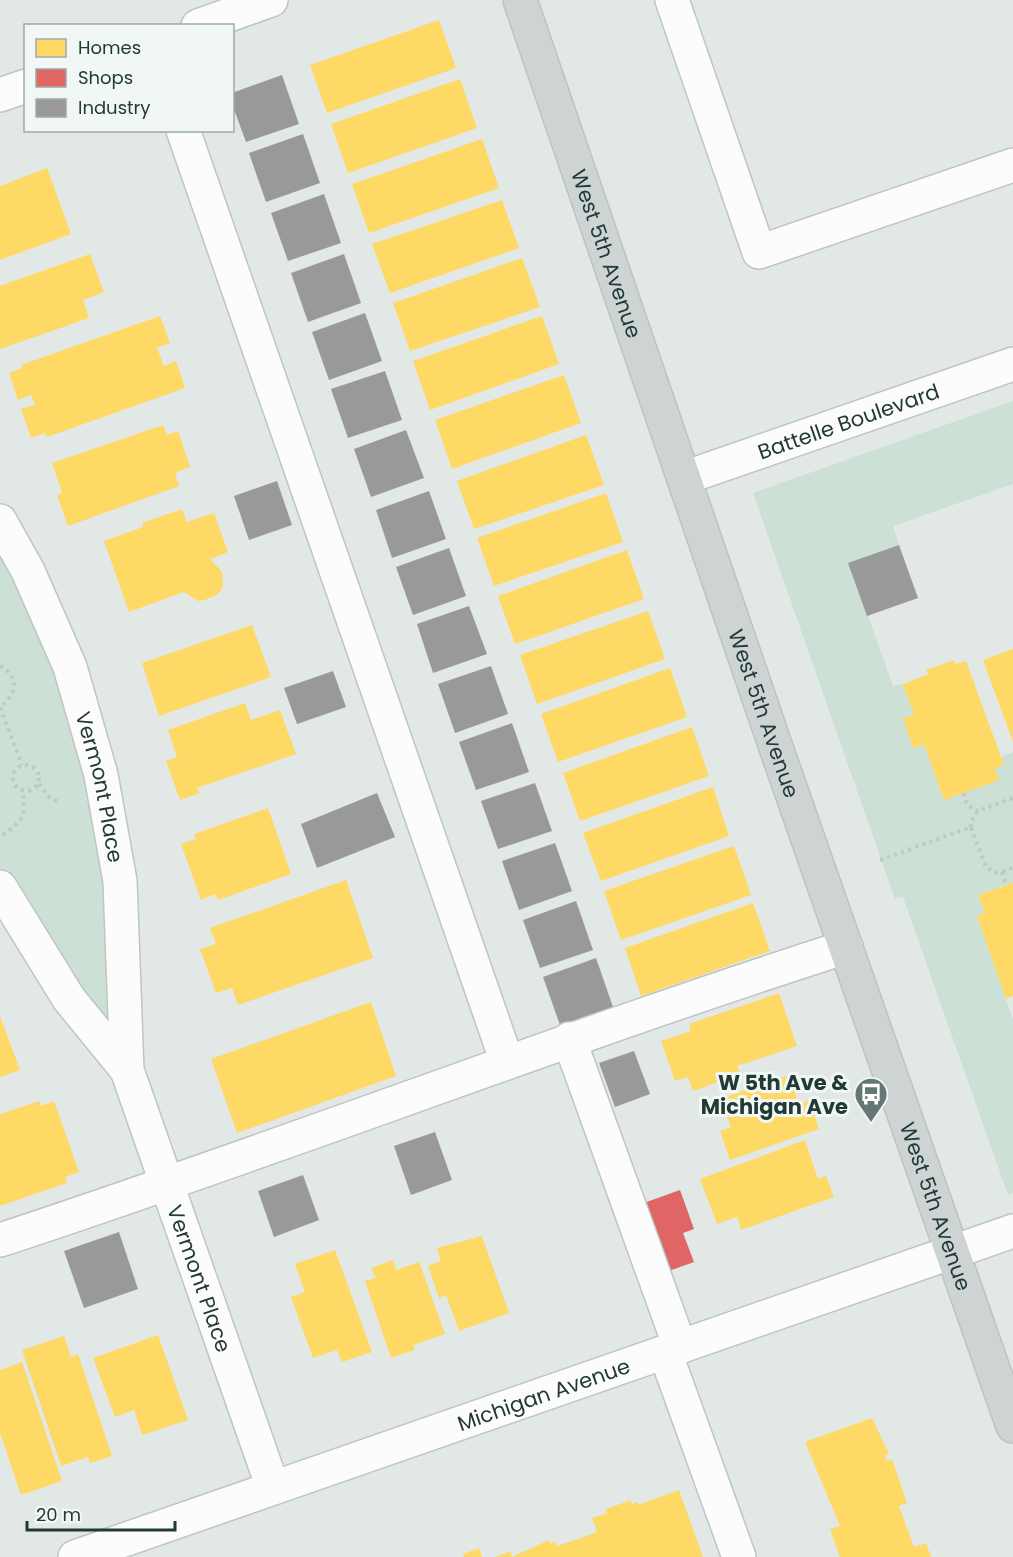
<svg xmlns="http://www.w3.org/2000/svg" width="1013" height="1557" font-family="Poppins,sans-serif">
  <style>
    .green { fill: #cce0d5 }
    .homes { fill: #ffd966 }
    .shops { fill: #e06666 }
    .industry { fill: #999 }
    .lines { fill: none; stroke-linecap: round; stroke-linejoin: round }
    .minor-casing { stroke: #bfc5c3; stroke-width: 36 }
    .major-casing { stroke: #bcc4c3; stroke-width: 36 }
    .path { stroke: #c0c8c6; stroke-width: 4; stroke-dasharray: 3 4.5; stroke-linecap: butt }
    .minor { stroke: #fbfcfb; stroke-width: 33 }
    .major { stroke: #cdd4d3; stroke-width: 33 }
    .labels { text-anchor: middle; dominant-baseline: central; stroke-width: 6; stroke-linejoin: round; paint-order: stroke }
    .street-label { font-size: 21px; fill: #223a36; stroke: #f1f7f5 }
    .poi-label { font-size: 21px; font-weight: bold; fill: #223a36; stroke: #f1f7f5; text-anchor: end }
  </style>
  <rect width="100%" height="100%" fill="#e2e8e6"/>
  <!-- green -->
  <g class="green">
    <path d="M1013 401V484L893 526 899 545 849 563 893 686 903 684 914 715 903 719 914 748 924 744 944 800 998 780 995 768 1004 765 1001 757 1013 752V883L978 895 985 913 977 916 1013 1019V1193L1008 1195 903 897 895 899 753 493Z"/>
    <path d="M0 521 101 775 127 1070 0 887Z"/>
  </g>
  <!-- homes -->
  <g class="homes">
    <path d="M439 20 456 68 327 113 310 65Z"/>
    <path d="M460 79 477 128 348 173 331 124Z"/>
    <path d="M482 139 499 188 369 233 352 184Z"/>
    <path d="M47 168 71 234 0 260V186Z"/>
    <path d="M502 200 519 248 390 293 372 244Z"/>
    <path d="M90 254 104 292 83 300 89 318 0 349V286Z"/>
    <path d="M522 258 540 307 410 351 393 303Z"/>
    <path d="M160 316 170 343 157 348 164 366 176 361 185 388 47 437 45 433 31 438 21 409 35 405 31 395 18 400 9 373 22 368 21 365Z"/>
    <path d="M542 316 559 364 430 410 413 361Z"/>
    <path d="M564 375 581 423 452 469 435 420Z"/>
    <path d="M163 425 167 435 178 431 190 467 175 473 179 486 68 526 57 495 62 493 52 463Z"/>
    <path d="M586 435 604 485 474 529 457 481Z"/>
    <path d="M606 493 623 542 494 586 477 538Z"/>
    <path d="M182 509 187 522 214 513 228 552 210 559 222 572 223 587 218 594 205 600 198 601 184 592 129 612 104 541 143 527 142 523Z"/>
    <path d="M627 550 644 599 515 644 498 596Z"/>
    <path d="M648 611 665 659 537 704 520 655Z"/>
    <path d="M252 625 271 677 159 716 142 663Z"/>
    <path d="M1013 649V742L983 660Z"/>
    <path d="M954 660 956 664 966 661 1004 765 995 768 999 780 944 800 924 744 913 748 903 718 914 715 903 684 928 674 926 670Z"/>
    <path d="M670 668 687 717 558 762 541 714Z"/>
    <path d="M245 703 251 720 280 710 296 754 197 788 200 793 180 800 166 761 177 757 168 730Z"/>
    <path d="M692 727 709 776 580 821 563 773Z"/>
    <path d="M713 787 729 836 601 881 583 833Z"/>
    <path d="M268 808 291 874 218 900 215 894 201 900 181 844 196 839 194 834Z"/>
    <path d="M734 846 751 895 621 940 604 891Z"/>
    <path d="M346 880 373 958 238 1005 232 988 216 993 200 949 216 944 210 928Z"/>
    <path d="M1013 883V996L1006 999 977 916 985 913 978 895Z"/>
    <path d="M753 903 770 951 641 996 625 948Z"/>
    <path d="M779 993 797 1046 737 1066 740 1074 693 1091 688 1077 675 1081 661 1041 691 1031 689 1024Z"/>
    <path d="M371 1002 396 1076 237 1133 211 1059Z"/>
    <path d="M0 1016 20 1070 0 1077Z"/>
    <path d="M789 1075 799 1104 809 1100 819 1129 730 1160 720 1131 731 1127 720 1099Z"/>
    <path d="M39 1101 41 1106 54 1101 79 1172 65 1177 67 1183 0 1206V1114Z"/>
    <path d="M805 1140 818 1179 826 1176 834 1197 741 1230 737 1217 717 1224 700 1179Z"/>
    <path d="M482 1236 509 1313 459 1331 446 1295 439 1298 428 1266 441 1261 437 1248Z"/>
    <path d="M335 1250 372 1352 342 1362 337 1350 313 1358 291 1297 305 1292 295 1264Z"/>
    <path d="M393 1260 396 1270 419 1262 445 1334 413 1345 415 1350 391 1358 365 1281 376 1278 371 1268Z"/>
    <path d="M158 1335 188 1420 142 1435 134 1410 115 1417 93 1358Z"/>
    <path d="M64 1336 71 1357 78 1354 112 1456 90 1463 88 1457 61 1466 22 1350Z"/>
    <path d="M22 1362 62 1481 21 1495 0 1433V1370Z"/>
    <path d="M872 1418 889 1454 885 1456 887 1461 892 1459 907 1503 899 1506 914 1547 926 1543 931 1557H840L830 1529 840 1526 805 1442Z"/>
    <path d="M679 1490 703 1557H495L511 1551 512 1557 549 1540 550 1544 555 1541 557 1546 587 1536 597 1532 592 1518 607 1513 606 1509 631 1500 632 1504 637 1502 638 1505Z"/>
    <path d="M479 1548 482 1557H464L463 1554Z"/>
  </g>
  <!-- shops -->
  <path class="shops" d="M680 1190 694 1229 683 1233 694 1262 666 1272 641 1204Z"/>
  <!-- industry -->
  <g class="industry">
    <path d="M282 75 299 124 246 142 232 104V93Z"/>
    <path d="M303 134 320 183 266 202 249 153Z"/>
    <path d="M324 194 341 243 288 261 271 213Z"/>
    <path d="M344 254 361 303 308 322 291 273Z"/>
    <path d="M365 313 382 361 329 380 312 332Z"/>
    <path d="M385 371 402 420 348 438 331 389Z"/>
    <path d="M406 430 424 478 371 497 354 449Z"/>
    <path d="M277 481 292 525 249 540 234 496Z"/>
    <path d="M429 491 446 539 392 558 376 510Z"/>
    <path d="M899 545 918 598 867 616 848 563Z"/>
    <path d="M449 548 466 596 413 615 396 567Z"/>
    <path d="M469 606 487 654 433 673 417 624Z"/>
    <path d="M491 666 508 714 455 733 438 684Z"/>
    <path d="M333 671 346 707 297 724 284 688Z"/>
    <path d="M512 723 529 772 476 790 459 742Z"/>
    <path d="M535 783 552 831 498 849 481 801Z"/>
    <path d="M377 793 395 837 317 868 301 824Z"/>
    <path d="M555 843 572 891 519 910 502 861Z"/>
    <path d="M576 901 593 950 540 968 523 920Z"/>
    <path d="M596 958 613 1007 560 1025 543 977Z"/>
    <path d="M634 1051 650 1094 615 1107 599 1063Z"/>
    <path d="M435 1132 452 1180 411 1195 394 1146Z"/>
    <path d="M303 1175 319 1220 274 1237 258 1191Z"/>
    <path d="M119 1232 138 1289 84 1308 64 1251Z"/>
  </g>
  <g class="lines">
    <defs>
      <g id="minor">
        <path d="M672 0 759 252 1013 165"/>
        <path d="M198 26 271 0"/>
        <path d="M0 95 26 86"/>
        <path d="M183 130 507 1062"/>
        <path id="s1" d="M684 478 1013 364"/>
        <path id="s2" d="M0 521 28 571 70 667 101 775 120 881 127 1070 273 1488"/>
        <path d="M0 887 69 999 127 1070"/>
        <path d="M569 1039 680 1347"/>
        <path d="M0 1240C284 1147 562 1038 846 947"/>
        <path d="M665 1352 739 1557"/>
        <path id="s3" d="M75 1557 1013 1231"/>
      </g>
      <g id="major">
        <path id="s4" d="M520 0 772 736 1013 1426"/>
      </g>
    </defs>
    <!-- minor casing -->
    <use href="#minor" class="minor-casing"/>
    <!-- major casing -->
    <use href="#major" class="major-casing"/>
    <!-- path -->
    <g class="path">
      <path d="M0 666C20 676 17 695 0 707L22 765"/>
      <circle cx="26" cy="778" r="13"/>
      <path d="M39 784 50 798 61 803"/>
      <path d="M964 793 967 805 978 811"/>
      <path d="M971 827 970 823 978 811 1013 798"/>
      <path d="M3 835C24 820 25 816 23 791"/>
      <path d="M880 860 971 827 986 867 997 873 1013 868"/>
      <path d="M1002 872 1006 885"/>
    </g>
    <!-- minor -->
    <use href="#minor" class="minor"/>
    <!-- major -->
    <use href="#major" class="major"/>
  </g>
  <!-- icons -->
  <defs>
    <symbol id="bus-pin" viewBox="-11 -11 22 30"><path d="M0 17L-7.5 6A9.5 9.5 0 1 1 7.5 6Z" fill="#657774" stroke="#f1f7f5"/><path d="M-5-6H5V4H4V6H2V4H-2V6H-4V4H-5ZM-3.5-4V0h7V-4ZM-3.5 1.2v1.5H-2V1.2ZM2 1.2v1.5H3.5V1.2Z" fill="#fff"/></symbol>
  </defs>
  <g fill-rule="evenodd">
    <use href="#bus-pin" x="852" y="1075" width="38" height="52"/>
  </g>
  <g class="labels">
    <!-- street labels -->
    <g class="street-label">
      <text stroke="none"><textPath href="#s4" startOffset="268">West 5th Avenue</textPath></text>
      <text stroke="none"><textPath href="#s1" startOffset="174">Battelle Boulevard</textPath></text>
      <text stroke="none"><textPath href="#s4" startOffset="754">West 5th Avenue</textPath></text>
      <text stroke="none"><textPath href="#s2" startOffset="286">Vermont Place</textPath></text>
      <text stroke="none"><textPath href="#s4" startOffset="1276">West 5th Avenue</textPath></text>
      <text stroke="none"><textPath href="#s2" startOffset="792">Vermont Place</textPath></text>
      <text stroke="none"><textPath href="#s3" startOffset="496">Michigan Avenue</textPath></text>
    </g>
    <!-- poi labels -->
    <g class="poi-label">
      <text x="848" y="1082">W 5th Ave &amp;<tspan x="848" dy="24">Michigan Ave</tspan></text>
    </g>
  </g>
  <!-- legend -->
  <rect x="24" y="24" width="210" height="108" fill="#f1f7f5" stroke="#9eaba9" stroke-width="1.5"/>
  <rect x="36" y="39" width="30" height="18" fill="#ffd966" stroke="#9eaba9" stroke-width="1.5"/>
  <text x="78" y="54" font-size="18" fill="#223a36">Homes</text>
  <rect x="36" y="69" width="30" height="18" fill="#e06666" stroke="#9eaba9" stroke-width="1.5"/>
  <text x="78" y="84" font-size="18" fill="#223a36">Shops</text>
  <rect x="36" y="99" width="30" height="18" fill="#999999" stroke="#9eaba9" stroke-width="1.5"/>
  <text x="78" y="114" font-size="18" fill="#223a36">Industry</text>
  <!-- scale -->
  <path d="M27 1521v9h148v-9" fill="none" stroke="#223a36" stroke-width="3"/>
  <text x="36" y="1521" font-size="18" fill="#223a36" stroke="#f1f7f5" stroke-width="4.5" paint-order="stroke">20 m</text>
</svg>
